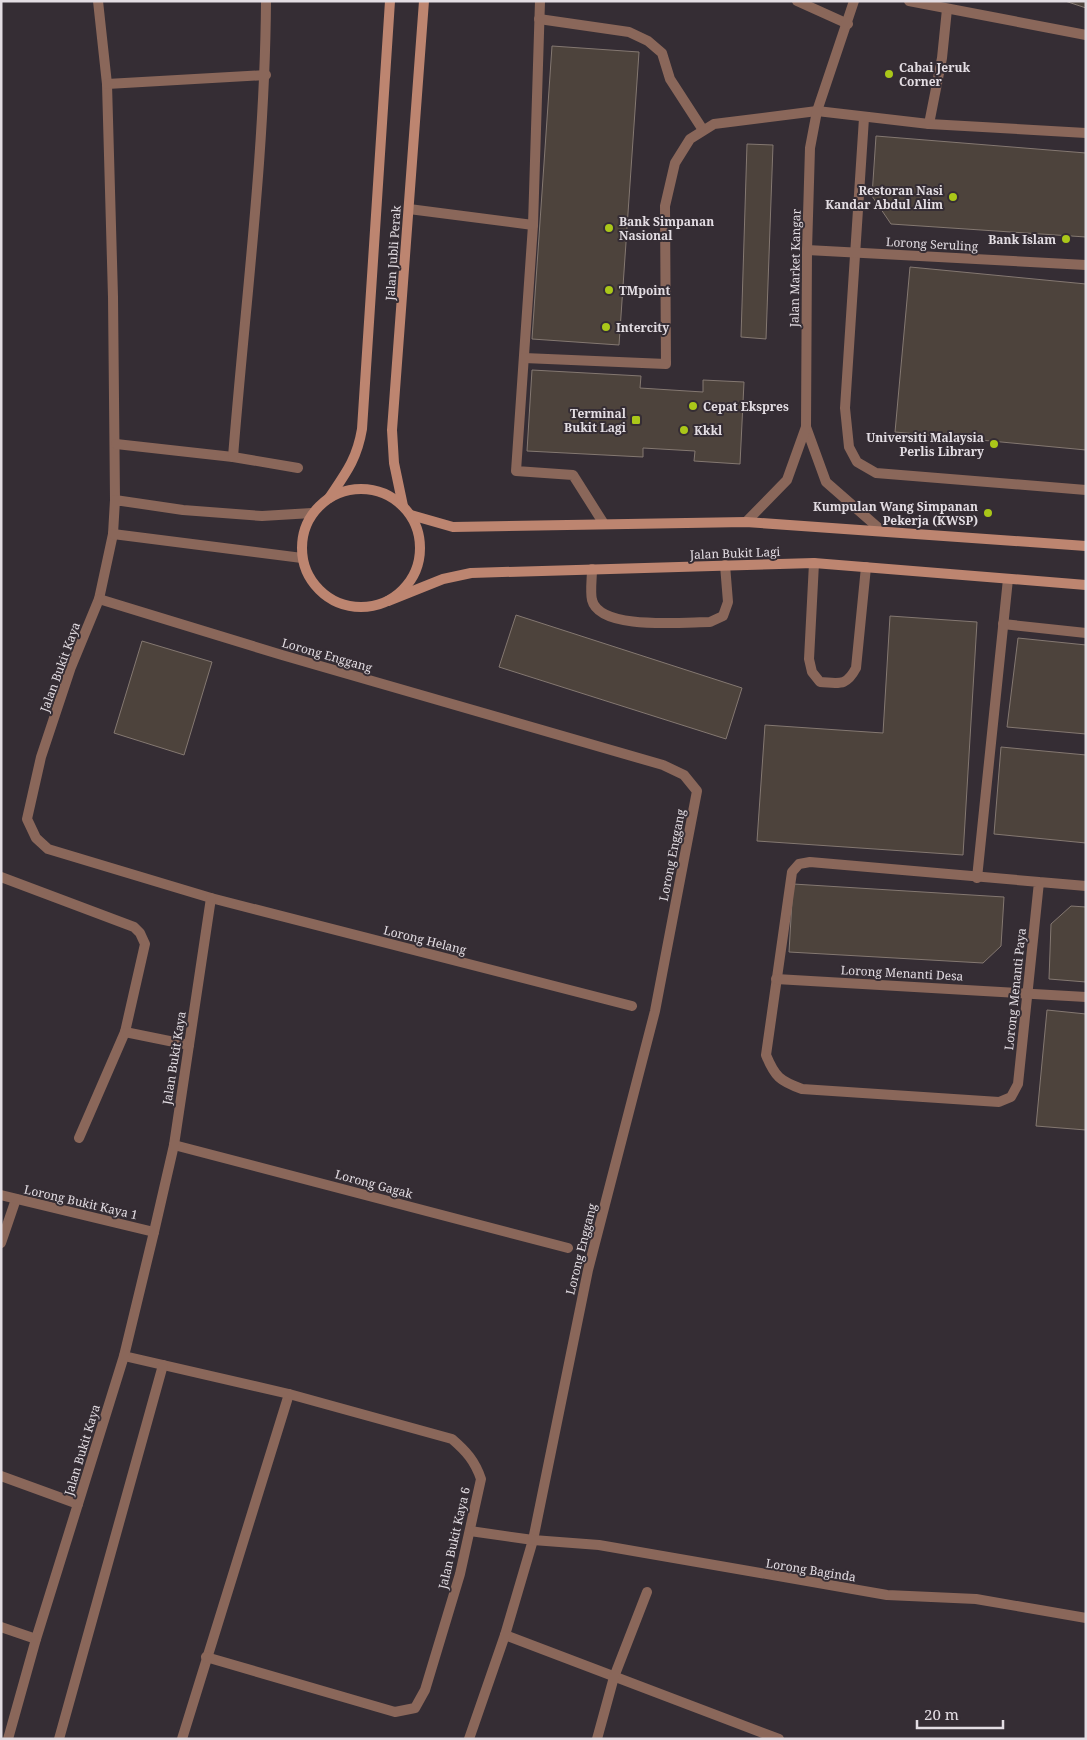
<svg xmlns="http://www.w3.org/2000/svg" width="1087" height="1740" font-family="'Noto Serif',serif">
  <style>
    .building { fill: #4d433c; stroke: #847871 }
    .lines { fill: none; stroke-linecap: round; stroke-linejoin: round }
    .lane { stroke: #8a675a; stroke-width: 10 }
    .street { stroke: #8a675a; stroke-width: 10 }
    .secondary { stroke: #bd8570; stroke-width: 10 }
    .poi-dot { fill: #aac719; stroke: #352d34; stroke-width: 2 }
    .labels { text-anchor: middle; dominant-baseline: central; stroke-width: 4; stroke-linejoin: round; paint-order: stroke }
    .poi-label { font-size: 12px; font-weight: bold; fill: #e3dde3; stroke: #352d34; text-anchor: start }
    .street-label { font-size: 12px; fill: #e3dde3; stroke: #352d34 }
  </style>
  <rect width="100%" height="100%" fill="#352d34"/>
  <!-- building -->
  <g class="building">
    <path d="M1065 1H1086V8Z"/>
    <path d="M552 46 639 52 619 345 532 339Z"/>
    <path d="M876 136 1086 153V237L891 224 872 196Z"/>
    <path d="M747 144 773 145 766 339 741 337Z"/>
    <path d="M910 267 1086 284V450L895 432Z"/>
    <path d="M532 370 641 376 640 388 703 392V380L744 382 740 464 694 461 695 451 643 448V457L527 451Z"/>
    <path d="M516 615 742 688 726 739 499 667Z"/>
    <path d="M890 616 977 622 963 855 757 841 765 725 883 733Z"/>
    <path d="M1018 638 1086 645V734L1007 727Z"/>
    <path d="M142 641 212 662 184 755 114 733Z"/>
    <path d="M1001 747 1086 755V843L994 834Z"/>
    <path d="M793 884 1004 897 1001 946 983 963 789 952Z"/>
    <path d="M1071 906 1086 907V982L1049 979 1051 924Z"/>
    <path d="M1047 1010 1086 1014V1130L1036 1126Z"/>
  </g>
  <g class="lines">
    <!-- lane -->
    <g class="lane">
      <path d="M98 1 107 84 113 297 115 500"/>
      <path d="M540 1 533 225 516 471 573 475 604 524"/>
      <path d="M797 1 848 24"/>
      <path d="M539 19 629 32 648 41 662 53 670 79 703 130"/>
      <path d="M107 84 266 75"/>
      <path d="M864 118 845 408 849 447 857 462 876 473 1086 490"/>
      <path d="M929 124 942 58 947 9"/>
      <path d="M409 209 533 225"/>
      <path d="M524 358 666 364 665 206 675 163 690 139 714 124 817 111 929 124 1086 133"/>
      <path d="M116 444 233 457 298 468"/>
      <path d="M233 457C245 305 265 154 266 1"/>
      <path d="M814 563 809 659 812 672 820 682C839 683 846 687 856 668L866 567"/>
      <path d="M592 569C592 579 590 591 592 600 600 631 684 622 710 622L723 616 728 602 725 565"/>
      <path d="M1003 624 1086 633"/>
      <path d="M1 877 134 927 140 933 145 944 125 1032 79 1138"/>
      <path d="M977 878 1008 579"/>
      <path d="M1039 882 1018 1084 1011 1097 999 1102 802 1089C780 1081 775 1077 766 1055L792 872 799 864 810 862 1086 886"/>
      <path d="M776 979 1086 997"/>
      <path d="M125 1032 189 1045"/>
      <path d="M1 1243 16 1199"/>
      <path d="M1 1627 36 1639"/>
      <path d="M505 1635 779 1739"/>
      <path d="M182 1739 289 1394"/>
      <path d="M597 1739 614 1677 647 1592"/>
    </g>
    <!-- street -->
    <g class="street">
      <path d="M909 1 1086 35"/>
      <path d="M807 250 1086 265"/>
      <path d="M806 427 826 482 882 531"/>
      <path d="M312 513 262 516 183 510 115 500 113 534 99 599 71 667 41 757 27 819 36 838 48 849 211 898 632 1006"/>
      <path d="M746 522 787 480 806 427 807 250 810 148 817 111 854 1"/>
      <path d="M113 534 302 558"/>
      <path d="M99 599 282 655 663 765 684 775 697 791 655 1011 588 1270 533 1540 505 1635 469 1739"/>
      <path d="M174 1145 568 1248"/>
      <path d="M1 1195 154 1232"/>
      <path d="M124 1356 289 1394 452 1439C466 1451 475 1461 481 1479L460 1574 425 1690 415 1708 395 1712 206 1657"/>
      <path d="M1 1476 78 1504"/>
      <path d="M470 1531 533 1540 599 1545 887 1595 976 1599 1086 1618"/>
      <path d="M8 1739 36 1639 124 1356 154 1232 174 1145 211 898"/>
      <path d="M59 1739 163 1365"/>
    </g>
    <!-- secondary -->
    <g class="secondary">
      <circle cx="361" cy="548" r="59"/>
      <path d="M329 498C346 473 357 459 362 429L390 1"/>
      <path d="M403 506 394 463 392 430 424 1"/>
      <path d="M411 515 453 527 746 522 1086 546"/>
      <path d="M388 601 443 579 471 573 814 563 1086 585"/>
    </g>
  </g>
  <!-- markers -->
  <g class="poi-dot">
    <circle cx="889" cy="74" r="5"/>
    <circle cx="953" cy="197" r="5"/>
    <circle cx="609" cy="228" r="5"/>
    <circle cx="1066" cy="239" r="5"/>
    <circle cx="609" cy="290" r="5"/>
    <circle cx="606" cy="327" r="5"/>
    <circle cx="693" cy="406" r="5"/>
    <rect x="631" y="415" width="10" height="10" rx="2.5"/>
    <circle cx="684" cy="430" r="5"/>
    <circle cx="994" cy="444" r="5"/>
    <circle cx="988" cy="513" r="5"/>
  </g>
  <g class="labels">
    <!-- poi labels -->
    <g class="poi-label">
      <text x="899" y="67">Cabai Jeruk<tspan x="899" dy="14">Corner</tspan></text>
      <text x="943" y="190" text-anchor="end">Restoran Nasi<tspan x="943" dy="14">Kandar Abdul Alim</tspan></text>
      <text x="619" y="221">Bank Simpanan<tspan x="619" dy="14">Nasional</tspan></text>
      <text x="1056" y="239" text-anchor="end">Bank Islam</text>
      <text x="619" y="290">TMpoint</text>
      <text x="616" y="327">Intercity</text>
      <text x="703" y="406">Cepat Ekspres</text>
      <text x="626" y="413" text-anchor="end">Terminal<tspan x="626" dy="14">Bukit Lagi</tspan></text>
      <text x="694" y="430">Kkkl</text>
      <text x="984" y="437" text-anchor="end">Universiti Malaysia<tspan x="984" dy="14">Perlis Library</tspan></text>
      <text x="978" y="506" text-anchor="end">Kumpulan Wang Simpanan<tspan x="978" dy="14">Pekerja (KWSP)</tspan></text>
    </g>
    <!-- street labels -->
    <g class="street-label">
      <text transform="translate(932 244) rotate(3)">Lorong Seruling</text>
      <text transform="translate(393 253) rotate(-86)">Jalan Jubli Perak</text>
      <text transform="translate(795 268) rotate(-89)">Jalan Market Kangar</text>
      <text transform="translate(735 553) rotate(-2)">Jalan Bukit Lagi</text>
      <text transform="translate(327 655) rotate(16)">Lorong Enggang</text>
      <text transform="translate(60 667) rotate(-70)">Jalan Bukit Kaya</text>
      <text transform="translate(672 855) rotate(-79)">Lorong Enggang</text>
      <text transform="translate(425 940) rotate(14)">Lorong Helang</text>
      <text transform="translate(902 973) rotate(3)">Lorong Menanti Desa</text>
      <text transform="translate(1015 989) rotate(-84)">Lorong Menanti Paya</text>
      <text transform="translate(174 1058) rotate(-81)">Jalan Bukit Kaya</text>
      <text transform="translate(374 1184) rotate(15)">Lorong Gagak</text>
      <text transform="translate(81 1202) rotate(13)">Lorong Bukit Kaya 1</text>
      <text transform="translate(581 1249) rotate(-76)">Lorong Enggang</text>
      <text transform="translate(82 1450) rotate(-73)">Jalan Bukit Kaya</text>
      <text transform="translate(454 1538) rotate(-77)">Jalan Bukit Kaya 6</text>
      <text transform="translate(811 1570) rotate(9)">Lorong Baginda</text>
    </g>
  </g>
  <!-- border -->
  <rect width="1087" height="1740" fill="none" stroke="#e3dde3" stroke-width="5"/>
  <!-- scale -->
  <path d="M917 1720v8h86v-8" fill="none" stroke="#e3dde3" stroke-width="2.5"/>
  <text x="924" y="1720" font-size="15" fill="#e3dde3" stroke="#352d34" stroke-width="4" paint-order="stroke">20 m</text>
</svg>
